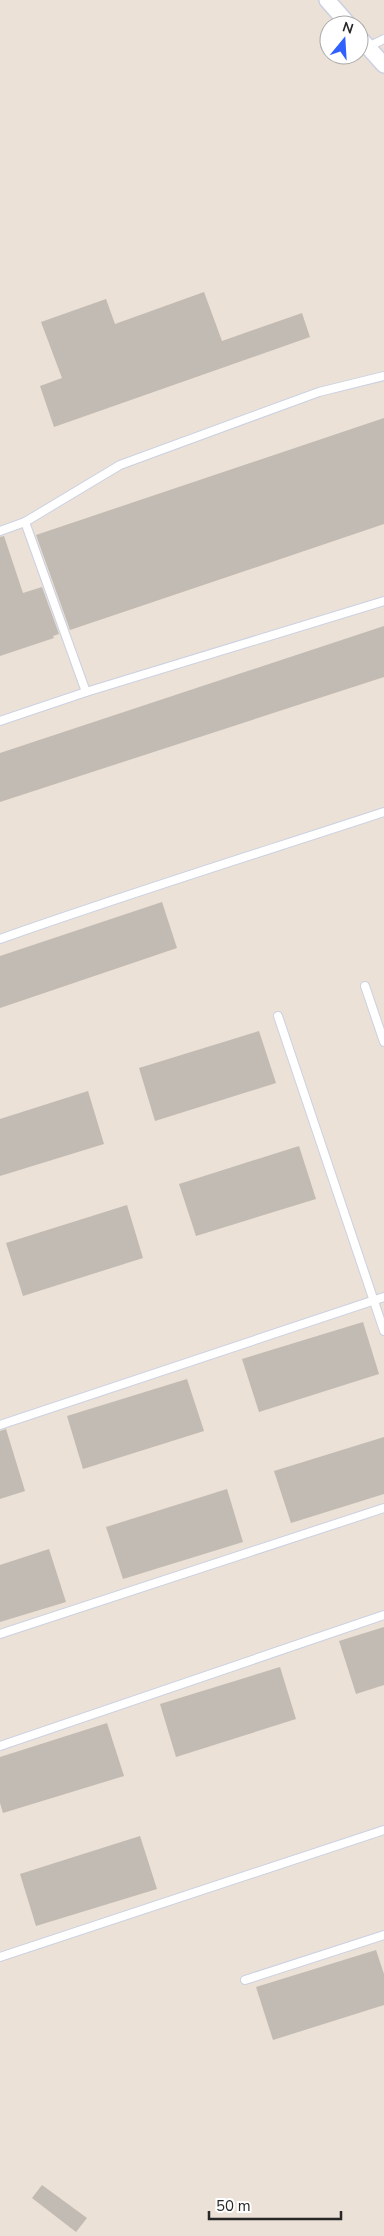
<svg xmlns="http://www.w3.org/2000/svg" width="384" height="2236" font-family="'Nunito Sans',sans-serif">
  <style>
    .building { fill: #c2bbb3 }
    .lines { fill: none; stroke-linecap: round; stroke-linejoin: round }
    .service-casing { stroke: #cbd1e2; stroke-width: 10 }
    .minor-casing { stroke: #cbd1e2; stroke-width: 18 }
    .service { stroke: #fff; stroke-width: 8 }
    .minor { stroke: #fff; stroke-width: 15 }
  </style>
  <rect width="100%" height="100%" fill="#ebe1d6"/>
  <!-- building -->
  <g class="building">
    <path d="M204 292 222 341 302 313 310 337 54 427 40 386 62 378 41 322 106 299 115 324Z"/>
    <path d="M384 418V524L70 630 36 535Z"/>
    <path d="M4 536 23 593 42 587 59 634 53 636 54 638 0 656V537Z"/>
    <path d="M384 626V677L0 802V753Z"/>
    <path d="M162 902 177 948 0 1008V956Z"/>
    <path d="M259 1031 276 1083 155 1121 139 1068Z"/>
    <path d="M88 1091 104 1144 0 1176V1119Z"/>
    <path d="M299 1146 316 1199 196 1236 179 1184Z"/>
    <path d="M127 1205 143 1258 23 1296 6 1243Z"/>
    <path d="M363 1322 379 1374 259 1412 242 1359Z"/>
    <path d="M187 1379 204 1431 83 1469 67 1416Z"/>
    <path d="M6 1429 25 1491 0 1499V1431Z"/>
    <path d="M384 1437V1494L291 1523 274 1471Z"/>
    <path d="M227 1489 243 1542 123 1579 106 1527Z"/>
    <path d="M49 1549 66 1602 0 1622V1565Z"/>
    <path d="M384 1627V1685L356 1694 339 1641Z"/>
    <path d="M280 1667 296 1719 176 1757 160 1704Z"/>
    <path d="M107 1723 124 1776 3 1813 0 1803V1757Z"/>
    <path d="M140 1836 157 1889 36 1926 20 1874Z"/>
    <path d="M376 1950 384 1974V2005L273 2040 256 1987Z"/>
    <path d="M42 2185 87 2218 76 2232 32 2198Z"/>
  </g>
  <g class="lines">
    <defs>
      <g id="service">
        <path d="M368 47 384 39"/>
        <path d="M25 522 86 692"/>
        <path d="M0 531 25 522 120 465 319 392 384 376"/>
        <path d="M0 721 86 692 384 601"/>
        <path d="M0 939C127 894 256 854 384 812"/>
        <path d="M365 986 384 1042"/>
        <path d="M278 1016 384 1331"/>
        <path d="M0 1425 384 1297"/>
        <path d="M0 1634 384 1508"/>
        <path d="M0 1746 384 1615"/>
        <path d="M0 1957 384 1830"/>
        <path d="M245 1980 384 1935"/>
      </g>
      <g id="minor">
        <path d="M327 0 349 25"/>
        <path d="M359 37 384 65"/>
      </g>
    </defs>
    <!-- service casing -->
    <use href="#service" class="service-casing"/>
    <!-- minor casing -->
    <use href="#minor" class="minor-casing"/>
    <!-- service -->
    <use href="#service" class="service"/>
    <!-- minor -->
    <use href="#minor" class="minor"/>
  </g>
  <!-- north arrow -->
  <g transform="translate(344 40) rotate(18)"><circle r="24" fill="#ffffff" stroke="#a9a9a9"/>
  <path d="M0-4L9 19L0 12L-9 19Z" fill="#3061ff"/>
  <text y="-8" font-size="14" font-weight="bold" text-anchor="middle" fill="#272727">N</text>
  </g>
  <!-- scale -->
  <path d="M209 2211v8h132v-8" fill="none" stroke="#272727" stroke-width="2.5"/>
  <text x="216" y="2211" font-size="15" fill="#272727" stroke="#ffffff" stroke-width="4" paint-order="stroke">50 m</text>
</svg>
